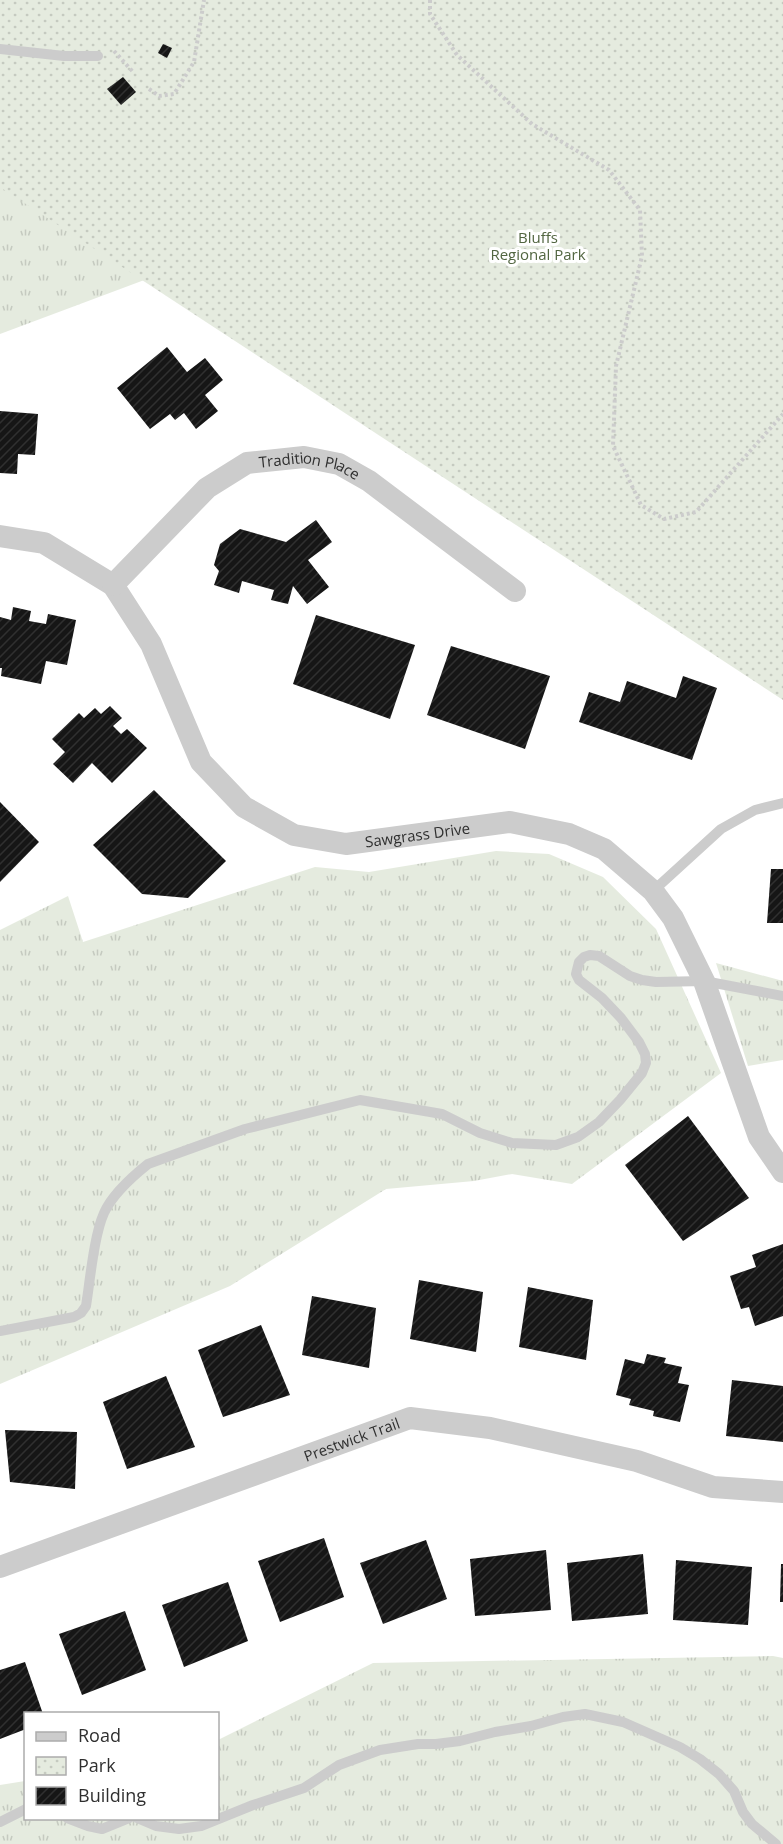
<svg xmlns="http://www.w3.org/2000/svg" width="783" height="1844" font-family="'Open Sans',sans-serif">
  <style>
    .grass { fill: url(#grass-tufts) }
    .park { fill: url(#park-dots) }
    .building { fill: url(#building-hatch) }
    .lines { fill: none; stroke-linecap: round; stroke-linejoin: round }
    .path { stroke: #ccc; stroke-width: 4; stroke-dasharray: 3 3; stroke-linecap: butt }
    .lane { stroke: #ccc; stroke-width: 10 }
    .street { stroke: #ccc; stroke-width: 22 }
    .labels { text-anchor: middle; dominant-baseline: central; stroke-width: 6; stroke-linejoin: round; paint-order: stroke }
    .park-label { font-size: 15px; fill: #526641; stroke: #fff }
    .street-label { font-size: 15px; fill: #2f2f2f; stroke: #fff }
  </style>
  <defs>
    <pattern id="grass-tufts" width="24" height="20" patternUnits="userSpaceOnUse" patternTransform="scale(1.5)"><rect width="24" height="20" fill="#e5ebdf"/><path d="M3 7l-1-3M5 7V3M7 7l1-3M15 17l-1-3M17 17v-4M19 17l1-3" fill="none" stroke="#c5cac0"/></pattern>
    <pattern id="park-dots" width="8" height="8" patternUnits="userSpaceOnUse" patternTransform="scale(1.5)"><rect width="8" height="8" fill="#e5ebdf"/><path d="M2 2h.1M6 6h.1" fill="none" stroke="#c5cac0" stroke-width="1.8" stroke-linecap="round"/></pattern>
    <pattern id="building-hatch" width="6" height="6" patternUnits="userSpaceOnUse" patternTransform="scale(1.5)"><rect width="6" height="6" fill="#161616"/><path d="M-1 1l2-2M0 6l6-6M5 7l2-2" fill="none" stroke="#303030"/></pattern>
  </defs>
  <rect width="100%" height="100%" fill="#fff"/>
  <!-- grass -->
  <g class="grass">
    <path d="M0 184 147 279 0 334Z"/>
    <path d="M496 851 549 854 603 877 656 929 721 1073 572 1184 512 1174 474 1181 386 1189 230 1286 0 1384V930L68 896 83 942 315 867 369 872Z"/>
    <path d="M716 963 783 981V1060L748 1066Z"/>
    <path d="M773 1656 783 1658V1844H0V1785L25 1781 26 1818H218V1740L373 1663Z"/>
  </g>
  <!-- park -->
  <path class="park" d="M0 0H783V700L0 187Z"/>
  <!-- building -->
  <g class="building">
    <path d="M163 44 172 48 167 58 158 53Z"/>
    <path d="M123 77 136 92 121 105 107 89Z"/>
    <path d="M167 347 187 372 205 358 223 380 205 395 218 411 196 429 184 413 175 420 170 414 150 429 117 388Z"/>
    <path d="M0 411 38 414 35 455 18 454 17 474 0 473Z"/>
    <path d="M316 520 332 542 308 560 329 587 307 604 293 586 288 604 271 600 274 590 242 581 239 593 214 585 219 571 214 565 220 544 240 529 286 542Z"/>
    <path d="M13 607 31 611 29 621 46 624 48 614 76 620 67 665 46 661 41 684 1 676 2 668H0V617L11 620Z"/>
    <path d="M316 615 415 645 390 719 293 684Z"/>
    <path d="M451 646 550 676 525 749 427 715Z"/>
    <path d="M683 676 717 688 692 760 579 722 589 692 620 702 627 681 676 698Z"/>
    <path d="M110 706 122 718 113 726 121 734 127 729 147 748 112 783 92 763 73 783 53 764 65 752 52 739 79 713 84 718 95 708 101 714Z"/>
    <path d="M154 790 226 861 188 898 142 894 93 845Z"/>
    <path d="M0 802 39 842 0 882Z"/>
    <path d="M771 869H783V923H767Z"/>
    <path d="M688 1116 749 1198 683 1241 625 1165Z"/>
    <path d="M783 1244V1316L755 1326 749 1307 741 1309 730 1276 756 1267 752 1255Z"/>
    <path d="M419 1280 483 1292 476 1352 410 1339Z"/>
    <path d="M528 1287 593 1300 586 1360 519 1347Z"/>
    <path d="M312 1296 376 1308 369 1368 302 1355Z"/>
    <path d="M261 1325 290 1395 223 1417 198 1350Z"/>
    <path d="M647 1354 666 1358 664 1363 682 1367 678 1383 689 1385 680 1422 653 1416 654 1411 629 1405 631 1399 616 1395 625 1359 644 1364Z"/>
    <path d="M166 1376 195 1447 127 1469 103 1402Z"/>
    <path d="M732 1380 783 1386V1442L726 1436Z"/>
    <path d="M5 1430 77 1432 75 1489 10 1482Z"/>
    <path d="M324 1538 344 1597 280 1622 258 1561Z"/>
    <path d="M426 1540 447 1599 383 1624 360 1563Z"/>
    <path d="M546 1550 551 1610 475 1616 470 1559Z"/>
    <path d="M643 1554 648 1614 572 1621 567 1563Z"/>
    <path d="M676 1560 752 1567 748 1625 673 1620Z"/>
    <path d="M781 1564H783V1602H780Z"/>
    <path d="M228 1582 248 1641 184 1667 162 1605Z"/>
    <path d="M125 1611 146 1670 82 1695 59 1634Z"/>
    <path d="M25 1662 43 1714H26V1729L0 1739V1670Z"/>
  </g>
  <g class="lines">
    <!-- path -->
    <g class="path">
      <path d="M430 0V14L457 55 532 124 609 170 640 210 642 256 616 366 613 446 641 505 664 519 696 512 783 414"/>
      <path d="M114 51 134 73"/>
      <path d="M149 89 159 96 174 94 194 62 204 0"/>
    </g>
    <!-- lane -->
    <g class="lane">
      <path d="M0 49 64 56H98"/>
      <path d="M653 891 721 829 755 810 783 803"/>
      <path d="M0 1331 74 1317 81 1313 86 1306C90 1281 94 1235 104 1213 112 1195 133 1176 148 1164L245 1129 360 1100 442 1114 480 1133 512 1143 556 1145 578 1137 599 1122 620 1100 642 1073 646 1063 645 1054 639 1042 621 1018 602 998 579 980 576 974 579 962 584 957 590 955 599 956 630 976 642 980 656 982 704 981 783 996"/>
      <path d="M67 1818 88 1826 102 1829 129 1818"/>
      <path d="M137 1818 156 1826 179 1829 201 1826 253 1805 304 1788 339 1765 380 1750 418 1744H436L460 1741 495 1732 531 1726 563 1717 585 1714 623 1722 680 1747 700 1759 719 1774 734 1791 743 1812 752 1824 776 1844"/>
      <path d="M0 1822 26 1809"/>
    </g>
    <!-- street -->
    <g class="street">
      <path id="s1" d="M0 536 44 543 113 585 151 644 201 762 244 807 294 835 346 844 510 822 569 834 604 849 653 891 673 918 704 981 759 1137 783 1172"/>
      <path id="s2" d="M113 585 207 488 247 463 304 457 339 464 369 481 515 591"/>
      <path id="s3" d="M0 1567 410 1418 490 1428 637 1461 713 1487 783 1492"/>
    </g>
  </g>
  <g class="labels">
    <!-- park labels -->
    <g class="park-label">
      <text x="538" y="237">Bluffs<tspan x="538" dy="17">Regional Park</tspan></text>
    </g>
    <!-- street labels -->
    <g class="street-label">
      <text stroke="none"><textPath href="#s2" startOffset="246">Tradition Place</textPath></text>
      <text stroke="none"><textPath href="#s1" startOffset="568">Sawgrass Drive</textPath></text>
      <text stroke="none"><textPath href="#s3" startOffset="374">Prestwick Trail</textPath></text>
    </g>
  </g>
  <!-- legend -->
  <rect x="24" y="1712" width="195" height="108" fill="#ffffff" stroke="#acacac" stroke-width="1.5"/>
  <rect x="36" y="1732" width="30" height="9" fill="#cccccc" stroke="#acacac" stroke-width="1.5"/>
  <text x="78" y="1742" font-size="18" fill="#2f2f2f">Road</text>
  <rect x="36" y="1757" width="30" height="18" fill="url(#park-dots)" stroke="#acacac" stroke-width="1.5"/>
  <text x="78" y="1772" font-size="18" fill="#2f2f2f">Park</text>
  <rect x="36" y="1787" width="30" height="18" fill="url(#building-hatch)" stroke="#acacac" stroke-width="1.5"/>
  <text x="78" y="1802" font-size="18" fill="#2f2f2f">Building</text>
</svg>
